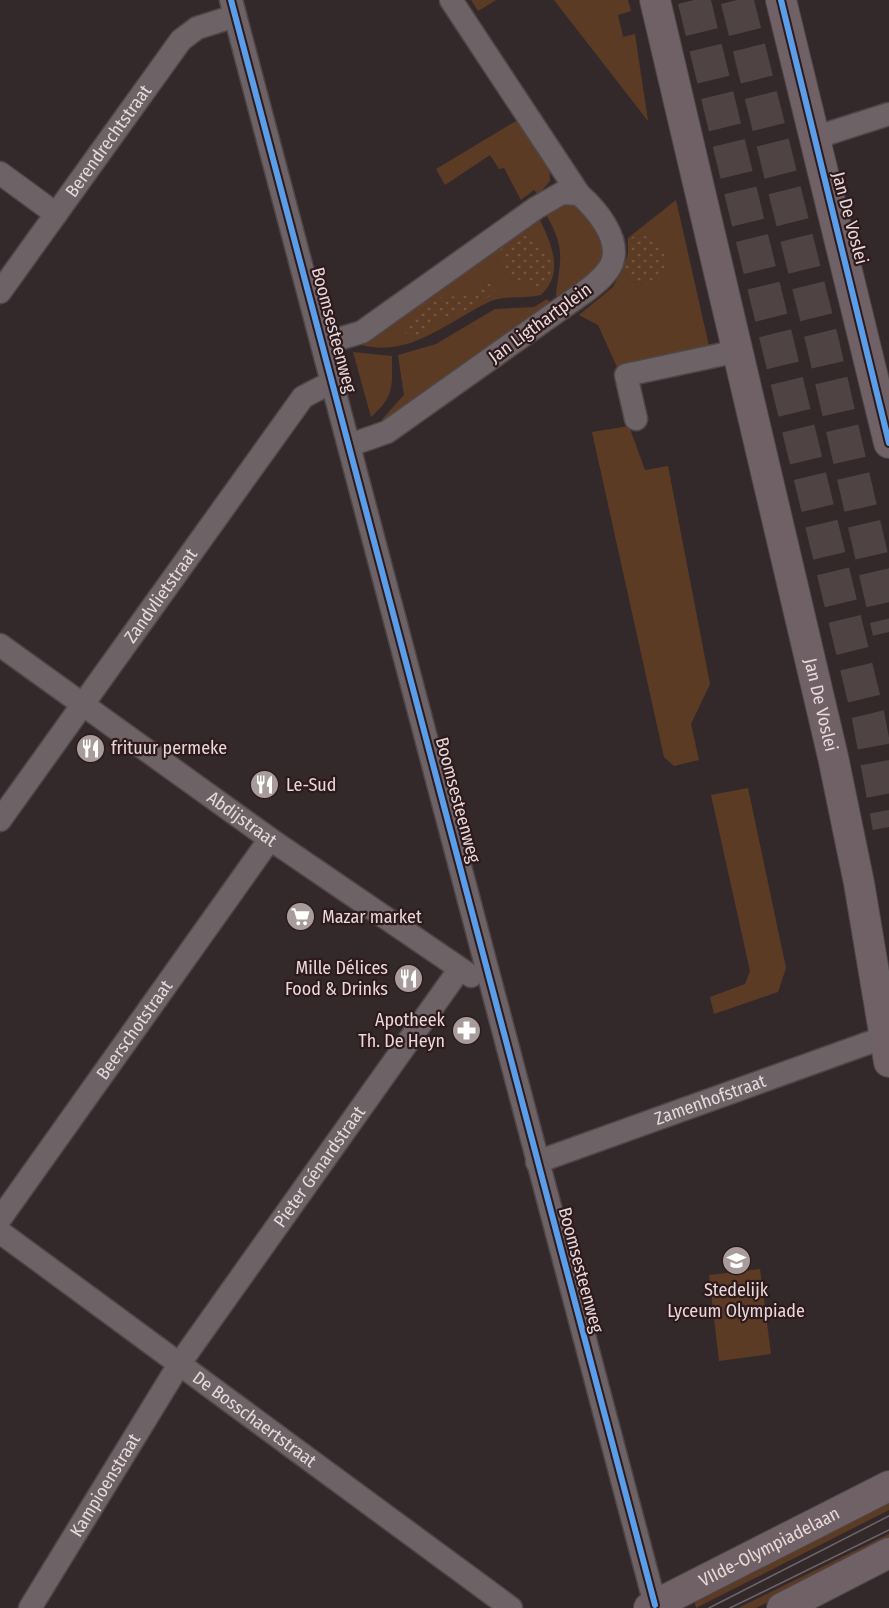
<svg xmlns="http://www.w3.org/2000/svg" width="889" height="1608" font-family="'Fira Sans Condensed',sans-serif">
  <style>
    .grass { fill: #5c3b25 }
    .park { fill: url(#park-dots) }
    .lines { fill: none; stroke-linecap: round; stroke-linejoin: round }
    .highway-tunnel { stroke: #4f4344; stroke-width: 33; stroke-dasharray: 33 16; stroke-linecap: butt }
    .minor-casing { stroke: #504647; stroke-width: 25 }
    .major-casing { stroke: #504647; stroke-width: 32 }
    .minor { stroke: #6d6266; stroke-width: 22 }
    .major { stroke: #706166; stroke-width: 30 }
    .tram { stroke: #706568; stroke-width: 1.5 }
    .cycleway-casing { stroke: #2e1a1c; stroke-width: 10 }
    .cycleway { stroke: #5a9eea; stroke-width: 6 }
    .labels { text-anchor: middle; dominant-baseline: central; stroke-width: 4.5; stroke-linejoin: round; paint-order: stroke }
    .street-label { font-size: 18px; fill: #e7d8d9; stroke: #2e1a1c }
    .poi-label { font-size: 18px; fill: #e7d8d9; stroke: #2e1a1c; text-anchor: start }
  </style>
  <defs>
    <pattern id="park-dots" width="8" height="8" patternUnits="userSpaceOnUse" patternTransform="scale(1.5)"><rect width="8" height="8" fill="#5c3b25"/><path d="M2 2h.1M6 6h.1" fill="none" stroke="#735744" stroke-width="1.8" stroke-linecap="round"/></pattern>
  </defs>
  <rect width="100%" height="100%" fill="#34292a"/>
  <!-- grass -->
  <g class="grass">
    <path d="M471 0H496L478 11Z"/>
    <path d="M554 0H628L631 11 618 15 623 37 635 34 648 121Z"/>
    <path d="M516 121 549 161 550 181 538 195 534 190 521 200 504 168 499 169 490 155 445 185 436 169Z"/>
    <path d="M676 200 709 346 617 367 598 325 579 315 613 287 622 270 633 282 645 284 641 235 628 238Z"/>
    <path d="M557 204 575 205C597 227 607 235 601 267L558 300 556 295C561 253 566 249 543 209Z"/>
    <path d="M538 216C550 241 566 272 541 295 525 299 507 295 491 301 449 320 409 360 359 344Z"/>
    <path d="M547 299 552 305 381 423 383 418 404 395 398 355 436 344 495 309 534 307Z"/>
    <path d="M353 352 392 356C392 386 395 396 371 417Z"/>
    <path d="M629 426 645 470 668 466 710 684 691 724 699 760 674 766 664 757 592 432Z"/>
    <path d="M748 788 786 968 778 992 714 1014 710 997 745 984 750 971 711 795Z"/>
    <path d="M760 1269 771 1354 719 1361 709 1275Z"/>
    <path d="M889 1500V1510L696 1608 694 1599Z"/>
    <path d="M889 1534V1542L756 1608H738Z"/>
  </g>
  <!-- park -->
  <g class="park">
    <path d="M519 235 529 237 548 249 552 269 546 285C525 291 502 271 499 251Z"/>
    <path d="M641 235 660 241 666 262 661 278 645 284 633 282 622 270 628 255V238Z"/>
    <path d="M488 283 495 288 493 294 452 318 434 317 421 338H408L403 327 427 299 470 295Z"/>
  </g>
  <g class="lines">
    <!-- highway-tunnel -->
    <g class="highway-tunnel">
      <path d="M694 0 868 715 889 827"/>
      <path d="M737 0 822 340 889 632"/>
    </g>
    <defs>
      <g id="minor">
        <path d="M231 0 656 1608"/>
        <path d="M451 0 579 194"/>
        <path d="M814 138 889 114"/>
        <path d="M0 173 56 214"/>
        <path id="s1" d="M0 292 181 40 197 28 235 16"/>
        <path d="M322 344 362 332 536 208 562 193 579 194C596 209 621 238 612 263 607 275 595 284 586 291L387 432 350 445"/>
        <path d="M636 419 626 375 738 351"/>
        <path id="s2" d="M0 645 270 839 471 976"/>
        <path id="s3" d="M0 820 303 397 332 382"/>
        <path id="s4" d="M537 1162 885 1037"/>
        <path id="s5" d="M0 1219 270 839"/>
        <path id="s6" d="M0 1232 511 1608"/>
        <path id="s7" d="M30 1608 180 1363 459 970"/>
      </g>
      <g id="major">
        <path id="s8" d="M655 0 833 757 859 883 889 1062"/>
        <path d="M781 0 889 443"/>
        <path id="s9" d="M649 1608 889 1486"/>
        <path d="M782 1608 889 1553"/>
      </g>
    </defs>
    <!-- minor casing -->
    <use href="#minor" class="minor-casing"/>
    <!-- major casing -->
    <use href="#major" class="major-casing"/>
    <!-- minor -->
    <use href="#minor" class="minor"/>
    <!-- major -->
    <use href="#major" class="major"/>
    <!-- tram -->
    <g class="tram">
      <path d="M709 1608 889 1516"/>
      <path d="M730 1608 889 1530"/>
    </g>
    <defs>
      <g id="cycleway">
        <path d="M231 0 655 1605"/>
        <path d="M781 0 889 443"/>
      </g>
    </defs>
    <!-- cycleway casing -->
    <use href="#cycleway" class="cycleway-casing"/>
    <!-- cycleway -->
    <use href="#cycleway" class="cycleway"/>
  </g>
  <!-- icons -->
  <defs>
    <symbol id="restaurant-disc" viewBox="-11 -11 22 22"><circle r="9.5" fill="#a89b9c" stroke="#2e1a1c"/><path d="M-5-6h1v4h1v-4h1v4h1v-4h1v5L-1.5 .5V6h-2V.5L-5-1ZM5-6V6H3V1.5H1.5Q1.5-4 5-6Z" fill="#fff"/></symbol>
    <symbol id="supermarket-disc" viewBox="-11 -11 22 22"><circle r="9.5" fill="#a89b9c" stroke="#2e1a1c"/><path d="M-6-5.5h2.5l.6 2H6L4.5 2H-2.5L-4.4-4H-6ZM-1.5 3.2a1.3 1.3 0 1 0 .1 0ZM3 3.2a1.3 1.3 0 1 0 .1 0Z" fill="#fff"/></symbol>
    <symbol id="pharmacy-disc" viewBox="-11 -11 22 22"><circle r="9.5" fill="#a89b9c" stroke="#2e1a1c"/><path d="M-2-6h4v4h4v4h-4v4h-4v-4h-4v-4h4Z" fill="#fff"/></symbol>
    <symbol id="school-disc" viewBox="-11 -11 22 22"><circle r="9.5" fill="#a89b9c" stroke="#2e1a1c"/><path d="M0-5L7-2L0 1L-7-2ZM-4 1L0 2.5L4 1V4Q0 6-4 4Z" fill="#fff"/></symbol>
  </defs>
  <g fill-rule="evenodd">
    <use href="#restaurant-disc" x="74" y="732" width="33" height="33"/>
    <use href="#restaurant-disc" x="248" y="768" width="33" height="33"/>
    <use href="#supermarket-disc" x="284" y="900" width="33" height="33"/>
    <use href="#restaurant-disc" x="392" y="962" width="33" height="33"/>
    <use href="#pharmacy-disc" x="450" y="1014" width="33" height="33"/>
    <use href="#school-disc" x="720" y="1244" width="33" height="33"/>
  </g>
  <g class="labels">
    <!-- street labels -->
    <g class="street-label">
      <text stroke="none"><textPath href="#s1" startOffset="186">Berendrechtstraat</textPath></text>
      <text transform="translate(850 218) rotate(75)">Jan De Voslei</text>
      <text transform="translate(540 323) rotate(-36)">Jan Ligthartplein</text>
      <text transform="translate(334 330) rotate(75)">Boomsesteenweg</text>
      <text stroke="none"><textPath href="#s3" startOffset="276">Zandvlietstraat</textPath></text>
      <text stroke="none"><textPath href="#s8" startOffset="724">Jan De Voslei</textPath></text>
      <text transform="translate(458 800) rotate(75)">Boomsesteenweg</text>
      <text stroke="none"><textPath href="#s2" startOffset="298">Abdijstraat</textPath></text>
      <text stroke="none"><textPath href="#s5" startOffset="232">Beerschotstraat</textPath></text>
      <text stroke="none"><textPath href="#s4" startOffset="184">Zamenhofstraat</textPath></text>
      <text stroke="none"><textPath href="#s7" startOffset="528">Pieter Génardstraat</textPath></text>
      <text transform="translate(581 1270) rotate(75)">Boomsesteenweg</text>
      <text stroke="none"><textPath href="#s6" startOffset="316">De Bosschaertstraat</textPath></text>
      <text stroke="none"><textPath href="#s7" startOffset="144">Kampioenstraat</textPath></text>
      <text stroke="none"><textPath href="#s9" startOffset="135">VIIde-Olympiadelaan</textPath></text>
    </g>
    <!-- poi labels -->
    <g class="poi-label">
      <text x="111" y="748">frituur permeke</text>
      <text x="286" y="785">Le-Sud</text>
      <text x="322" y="917">Mazar market</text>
      <text x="388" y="968" text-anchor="end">Mille Délices<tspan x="388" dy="21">Food &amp; Drinks</tspan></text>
      <text x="445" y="1020" text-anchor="end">Apotheek<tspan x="445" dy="21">Th. De Heyn</tspan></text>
      <text x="736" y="1290" text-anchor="middle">Stedelijk<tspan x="736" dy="21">Lyceum Olympiade</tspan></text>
    </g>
  </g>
</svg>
